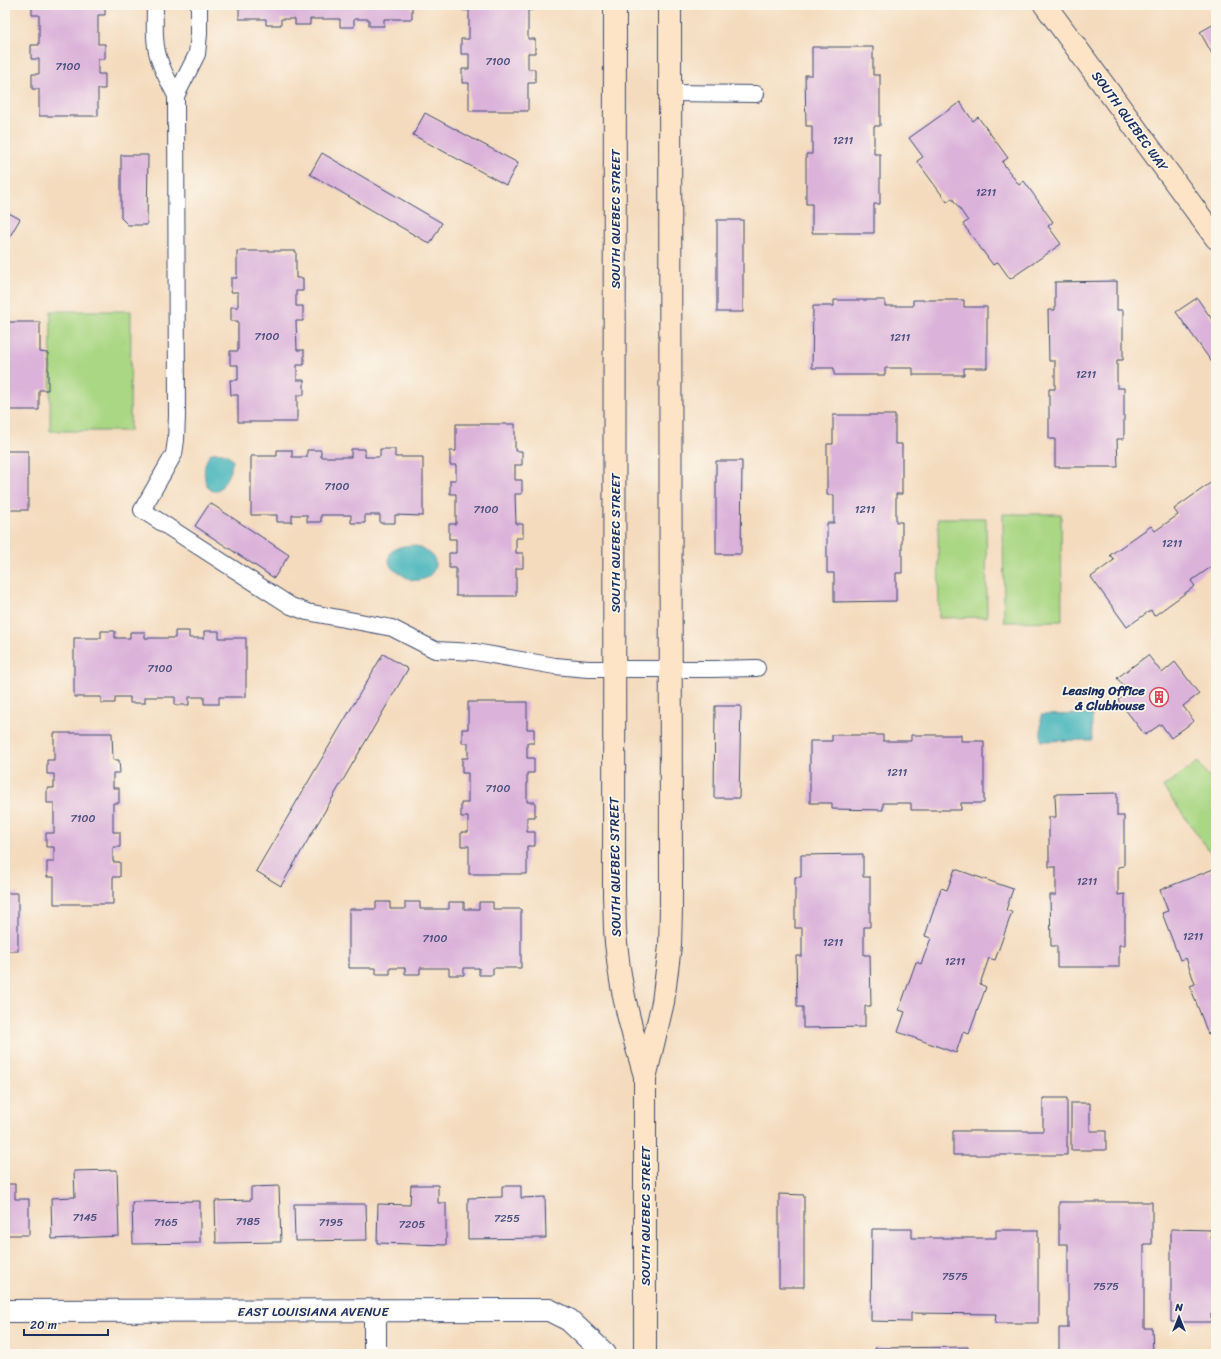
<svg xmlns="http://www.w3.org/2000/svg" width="1221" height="1359" font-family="Sriracha,sans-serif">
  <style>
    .green { fill: #aad784; stroke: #628371 }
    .water { fill: #43b3b9; stroke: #2f718c }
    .building { fill: #dbb3da }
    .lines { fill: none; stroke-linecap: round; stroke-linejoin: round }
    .lane-casing { stroke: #3c496c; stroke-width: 18 }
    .street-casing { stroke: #3c496c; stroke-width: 24 }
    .secondary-casing { stroke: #3c496c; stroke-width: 24 }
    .lane { stroke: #fff; stroke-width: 16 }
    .street { stroke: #fff; stroke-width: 22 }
    .secondary { stroke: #fee4c6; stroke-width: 22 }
    .labels { text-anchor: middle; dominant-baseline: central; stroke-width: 3.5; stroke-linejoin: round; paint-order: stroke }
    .number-label { font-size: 11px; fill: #4b507d }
    .street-label { font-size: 13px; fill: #1b2f5e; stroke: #fbf7ec }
    .poi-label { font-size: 13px; font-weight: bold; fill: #1b2f5e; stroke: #fbf7ec; text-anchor: end }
  </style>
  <rect width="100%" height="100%" fill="#fbf7ec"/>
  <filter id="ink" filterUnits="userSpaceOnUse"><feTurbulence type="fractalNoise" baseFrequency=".025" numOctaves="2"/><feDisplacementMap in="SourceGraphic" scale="8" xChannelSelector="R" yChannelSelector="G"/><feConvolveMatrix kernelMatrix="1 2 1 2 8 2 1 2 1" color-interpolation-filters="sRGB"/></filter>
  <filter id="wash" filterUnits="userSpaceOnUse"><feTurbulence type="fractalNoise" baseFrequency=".012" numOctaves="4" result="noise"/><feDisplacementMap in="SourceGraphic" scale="16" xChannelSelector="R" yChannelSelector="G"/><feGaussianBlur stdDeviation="0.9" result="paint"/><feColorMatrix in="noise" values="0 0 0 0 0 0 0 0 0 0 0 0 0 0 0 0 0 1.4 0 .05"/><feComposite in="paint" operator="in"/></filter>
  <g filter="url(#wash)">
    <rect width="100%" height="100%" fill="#f4dbbe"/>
    <!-- green -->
    <g class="green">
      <path d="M51 311H131L130 431H50Z"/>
      <path d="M1003 514H1061L1062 621 1004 622Z"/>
      <path d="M938 518H986L987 617 939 618Z"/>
      <path d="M1198 762 1216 787V849L1211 853 1163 787Z"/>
    </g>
    <!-- water -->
    <g class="water">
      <path d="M211 453C220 452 228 452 233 461 231 468 229 475 225 481 211 509 195 472 211 453Z"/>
      <path d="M413 545C419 547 425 549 430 553 443 565 429 583 413 580 407 579 400 573 394 570 391 568 389 564 389 559 389 547 403 546 413 545Z"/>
      <path d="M1092 714V740L1041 741V715Z"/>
    </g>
    <g id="blocks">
      <!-- building -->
      <g class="building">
        <path d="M32 5H105V15H98V44H105V59H98V74H105V89H98V116H39V89H32V74H39V59H31V45H39V15H32Z"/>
        <path d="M239 5H412V19H384V26H369V19H354V27H340V19H310V25H295V19H281V25H266V19H239Z"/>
        <path d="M462 5H534V10H528V39H535V53H528V69H535V83H528V111H469V83H462V69H469V54H461V39H469V10H462Z"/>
        <path d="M1216 23V61L1200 32Z"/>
        <path d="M812 47H873V75H880V126H874V154H880V204H874V233H812V204H806V154H812V126H806L805 75H812Z"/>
        <path d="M960 102 973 121 978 117 1008 158 1002 162 1019 185 1024 181 1053 222 1048 226 1061 244 1010 279 998 262 993 265 963 224 968 221 952 198 947 202 917 161 923 157 909 138Z"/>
        <path d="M425 113 518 163 506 185 413 135Z"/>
        <path d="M322 153 442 223 430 244 310 174Z"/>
        <path d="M121 155H148L147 225H128L121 218Z"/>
        <path d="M5 211 20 219 6 243 5 242Z"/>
        <rect x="717" y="220" width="26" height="92"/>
        <path d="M237 251H296V278H303V291H296V306H303V321H296L297 350H304V365H297V380H304V395H297V422H238V395H231L230 380H238V365H230V351H238V321H231V307H238V292H231V278H237Z"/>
        <path d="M1117 281V310H1123V360H1117V388H1124V439H1117L1118 467H1055V439H1049V389H1055V361H1049L1048 310H1055V282Z"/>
        <path d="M1197 298 1216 325V368L1176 312Z"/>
        <path d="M834 300H885V306H913V300H964V307H987V368H964V375H913V368H885V375H834V368H812L813 306H834Z"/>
        <path d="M5 322H40V352L48 353V390H39V410H5Z"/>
        <path d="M833 415H895V444H902V494H896V522H902V573H896V601L834 602V573H827V523H834V495H827V444H833Z"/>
        <path d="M456 424H515V451H522V465H515V480H522V494H515L516 524H523V538H516V553H523V568H516V596H456V568H449V553H456V539H449V524H456V494H450V480H456V465H450V451H456Z"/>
        <path d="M351 449H365V457H380V449H395V457H423V516L395 515V523H380V515H365V523H351V515H321V522H307V515H292V522H277V515H251V456H277V450H292V457H307V450H321V457H351Z"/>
        <rect x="5" y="451" width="23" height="59"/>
        <path d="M716 461H742L741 554H716Z"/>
        <path d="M1216 479V567L1214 565 1191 581 1195 586 1154 616 1151 610 1127 627 1091 577 1114 560 1110 555 1151 526 1155 531 1178 515 1174 509Z"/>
        <path d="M210 503 289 555 274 578 195 526Z"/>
        <path d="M101 631H115V638H130V632H145V638H175V631H189V638H204V631H219V638H246V697H219V704H204V697H189V705H175V697H145V703H130V697H115V703H101V697H74V638H101Z"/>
        <path d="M383 654 408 669 281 886 256 871Z"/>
        <path d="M1148 655 1162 673 1175 662 1199 694 1183 706 1194 721 1171 738 1161 724 1145 735 1118 700 1128 692 1117 678Z"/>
        <path d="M468 702H527V729H534V743H527V758H534V773H527V802H535V817H527V832H535V846H527V874H469V846H461V832H468V817H461V803H468V773H462V758H468V743H462V729H468Z"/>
        <path d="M715 706H741L739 798H714Z"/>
        <path d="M54 733H112L113 760H119L120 773H113V788H119V803H113V832H120V847H113V862H120V877H113V904H54V877H47V862H54V847H46V833H54V803H47V788H54V774H47V760H54Z"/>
        <path d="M832 735H883V741H911V735H961V741H984V803H961V810H911V803H883V810L832 809V803H810V741H832Z"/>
        <path d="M1117 793V816H1124V866L1118 867V895L1125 894V945H1119V967H1057V946H1051L1050 895H1056V867H1049V817H1056L1055 794Z"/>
        <path d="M863 854V877H870V927H864V955H870L871 1006H865V1027L803 1028V1007H797L796 956H802V928H795V877H801V855Z"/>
        <path d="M1216 868V1038L1213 1032 1208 1034 1190 986 1195 984 1186 958 1180 960 1162 913 1168 911 1160 890Z"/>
        <path d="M955 869 1013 889 1006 910 1012 912 995 960 989 958 980 984 986 987 969 1034 963 1032 956 1053 898 1032 905 1012 899 1010 916 962 921 964 931 938 925 936 941 888 947 890Z"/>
        <rect x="5" y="893" width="13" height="58"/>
        <path d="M376 902H390V909H405V902H420V909H449V902H464V909H479V902H493V909H521V968H493V975H479V968H464V975H449V968H420V974H405V968H390V974H376V968H349V909H376Z"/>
        <path d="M1043 1098H1067V1155H953V1131H1043Z"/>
        <path d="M1071 1103H1090V1131H1106V1150H1071Z"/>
        <path d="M117 1170 119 1236 52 1239 51 1198 75 1197 74 1171Z"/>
        <path d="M5 1184H15V1199H29V1235H5Z"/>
        <path d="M411 1185H438V1203H446V1245L377 1243 378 1204 410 1205Z"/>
        <path d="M279 1186 281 1242 216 1243 215 1201 251 1200V1187Z"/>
        <path d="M502 1186H521V1198L545 1197 546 1238 468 1239V1198L502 1197Z"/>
        <path d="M779 1194 804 1195V1287H779Z"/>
        <path d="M200 1201V1243L133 1244 132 1202Z"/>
        <path d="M1059 1202H1152V1244H1144V1328H1152L1153 1354H1059V1328H1068V1244H1059Z"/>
        <path d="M294 1204H366L367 1240 295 1241Z"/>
        <path d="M872 1229H912V1238H996V1230H1038V1323H995L996 1314 911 1313V1322L871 1321Z"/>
        <path d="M1171 1229 1211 1230V1238H1216V1314H1211V1322H1171Z"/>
        <path d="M968 1347V1354H875V1348Z"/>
      </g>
    </g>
  </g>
  <g filter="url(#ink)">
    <use href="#blocks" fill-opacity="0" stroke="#3c496c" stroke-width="1"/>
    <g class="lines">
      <defs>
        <g id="lane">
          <path d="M155 5C155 24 153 44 160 62 164 74 171 85 176 96L177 416 176 440 174 454 142 510 291 606 307 612 392 628 435 650 475 652 555 666 588 669H713L757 668"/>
          <path d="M670 93 756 94"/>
          <path d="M176 96 197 54 199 34V5"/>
        </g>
        <g id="street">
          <path d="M5 1311 549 1310 569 1320 605 1354"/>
          <path d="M375 1311V1354"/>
        </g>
        <g id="secondary">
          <path d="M615 5 614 896C615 914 614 932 617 951 621 994 633 1035 645 1076"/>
          <path d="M1045 5 1216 238"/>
          <path d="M645 1354V1078L663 1002 670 946 671 908 670 5"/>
        </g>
      </defs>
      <!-- lane casing -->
      <use href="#lane" class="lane-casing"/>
      <!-- street casing -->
      <use href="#street" class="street-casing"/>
      <!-- secondary casing -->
      <use href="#secondary" class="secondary-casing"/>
      <!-- lane -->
      <use href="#lane" class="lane"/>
      <!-- street -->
      <use href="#street" class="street"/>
      <!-- secondary -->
      <use href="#secondary" class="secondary"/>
    </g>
  </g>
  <!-- icons -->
  <defs>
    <symbol id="building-ring" viewBox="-11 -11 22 22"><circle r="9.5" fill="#fbf7ec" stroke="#d1495b" stroke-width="1.5"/><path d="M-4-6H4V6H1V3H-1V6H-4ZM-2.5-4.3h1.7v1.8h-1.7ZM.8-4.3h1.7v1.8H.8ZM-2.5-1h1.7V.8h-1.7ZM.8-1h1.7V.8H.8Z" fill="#d1495b"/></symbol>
  </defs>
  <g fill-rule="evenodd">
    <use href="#building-ring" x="1148" y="686" width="22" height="22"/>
  </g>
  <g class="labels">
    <!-- number labels -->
    <g class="number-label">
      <text x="498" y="61">7100</text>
      <text x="68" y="66">7100</text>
      <text x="843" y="140">1211</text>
      <text x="986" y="192">1211</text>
      <text x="267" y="336">7100</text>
      <text x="900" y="337">1211</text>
      <text x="1086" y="374">1211</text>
      <text x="337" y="486">7100</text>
      <text x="486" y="509">7100</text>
      <text x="865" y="509">1211</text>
      <text x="1172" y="543">1211</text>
      <text x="160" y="668">7100</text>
      <text x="897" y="772">1211</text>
      <text x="498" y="788">7100</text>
      <text x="83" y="818">7100</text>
      <text x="1087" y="881">1211</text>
      <text x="1193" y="936">1211</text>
      <text x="435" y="938">7100</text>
      <text x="833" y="942">1211</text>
      <text x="955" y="961">1211</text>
      <text x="85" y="1217">7145</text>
      <text x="507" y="1218">7255</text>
      <text x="248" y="1221">7185</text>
      <text x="166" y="1222">7165</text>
      <text x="331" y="1222">7195</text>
      <text x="412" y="1224">7205</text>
      <text x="955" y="1276">7575</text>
      <text x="1106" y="1286">7575</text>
    </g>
    <!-- street labels -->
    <g class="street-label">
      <text transform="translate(1130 121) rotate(54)">SOUTH QUEBEC WAY</text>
      <text transform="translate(615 219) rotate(-90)">SOUTH QUEBEC STREET</text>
      <text transform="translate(615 543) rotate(-90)">SOUTH QUEBEC STREET</text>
      <text transform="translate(615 867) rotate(-91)">SOUTH QUEBEC STREET</text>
      <text transform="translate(645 1216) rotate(-90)">SOUTH QUEBEC STREET</text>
      <text x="313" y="1311">EAST LOUISIANA AVENUE</text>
    </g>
    <!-- poi labels -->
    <g class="poi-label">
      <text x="1145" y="690">Leasing Office<tspan x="1145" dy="15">&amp; Clubhouse</tspan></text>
    </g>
  </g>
  <!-- margin -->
  <rect width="1221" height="1359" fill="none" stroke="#fbf7ec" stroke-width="20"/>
  <!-- north arrow -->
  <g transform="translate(1179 1317)" stroke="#fbf7ec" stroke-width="3" paint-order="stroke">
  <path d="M0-3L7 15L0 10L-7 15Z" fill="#1b2f5e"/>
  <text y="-6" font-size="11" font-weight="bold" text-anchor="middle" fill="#1b2f5e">N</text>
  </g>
  <!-- scale -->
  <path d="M24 1329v6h84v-6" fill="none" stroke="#1b2f5e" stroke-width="2"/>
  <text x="30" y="1329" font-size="12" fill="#1b2f5e" stroke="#fbf7ec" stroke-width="3" paint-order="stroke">20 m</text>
</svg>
